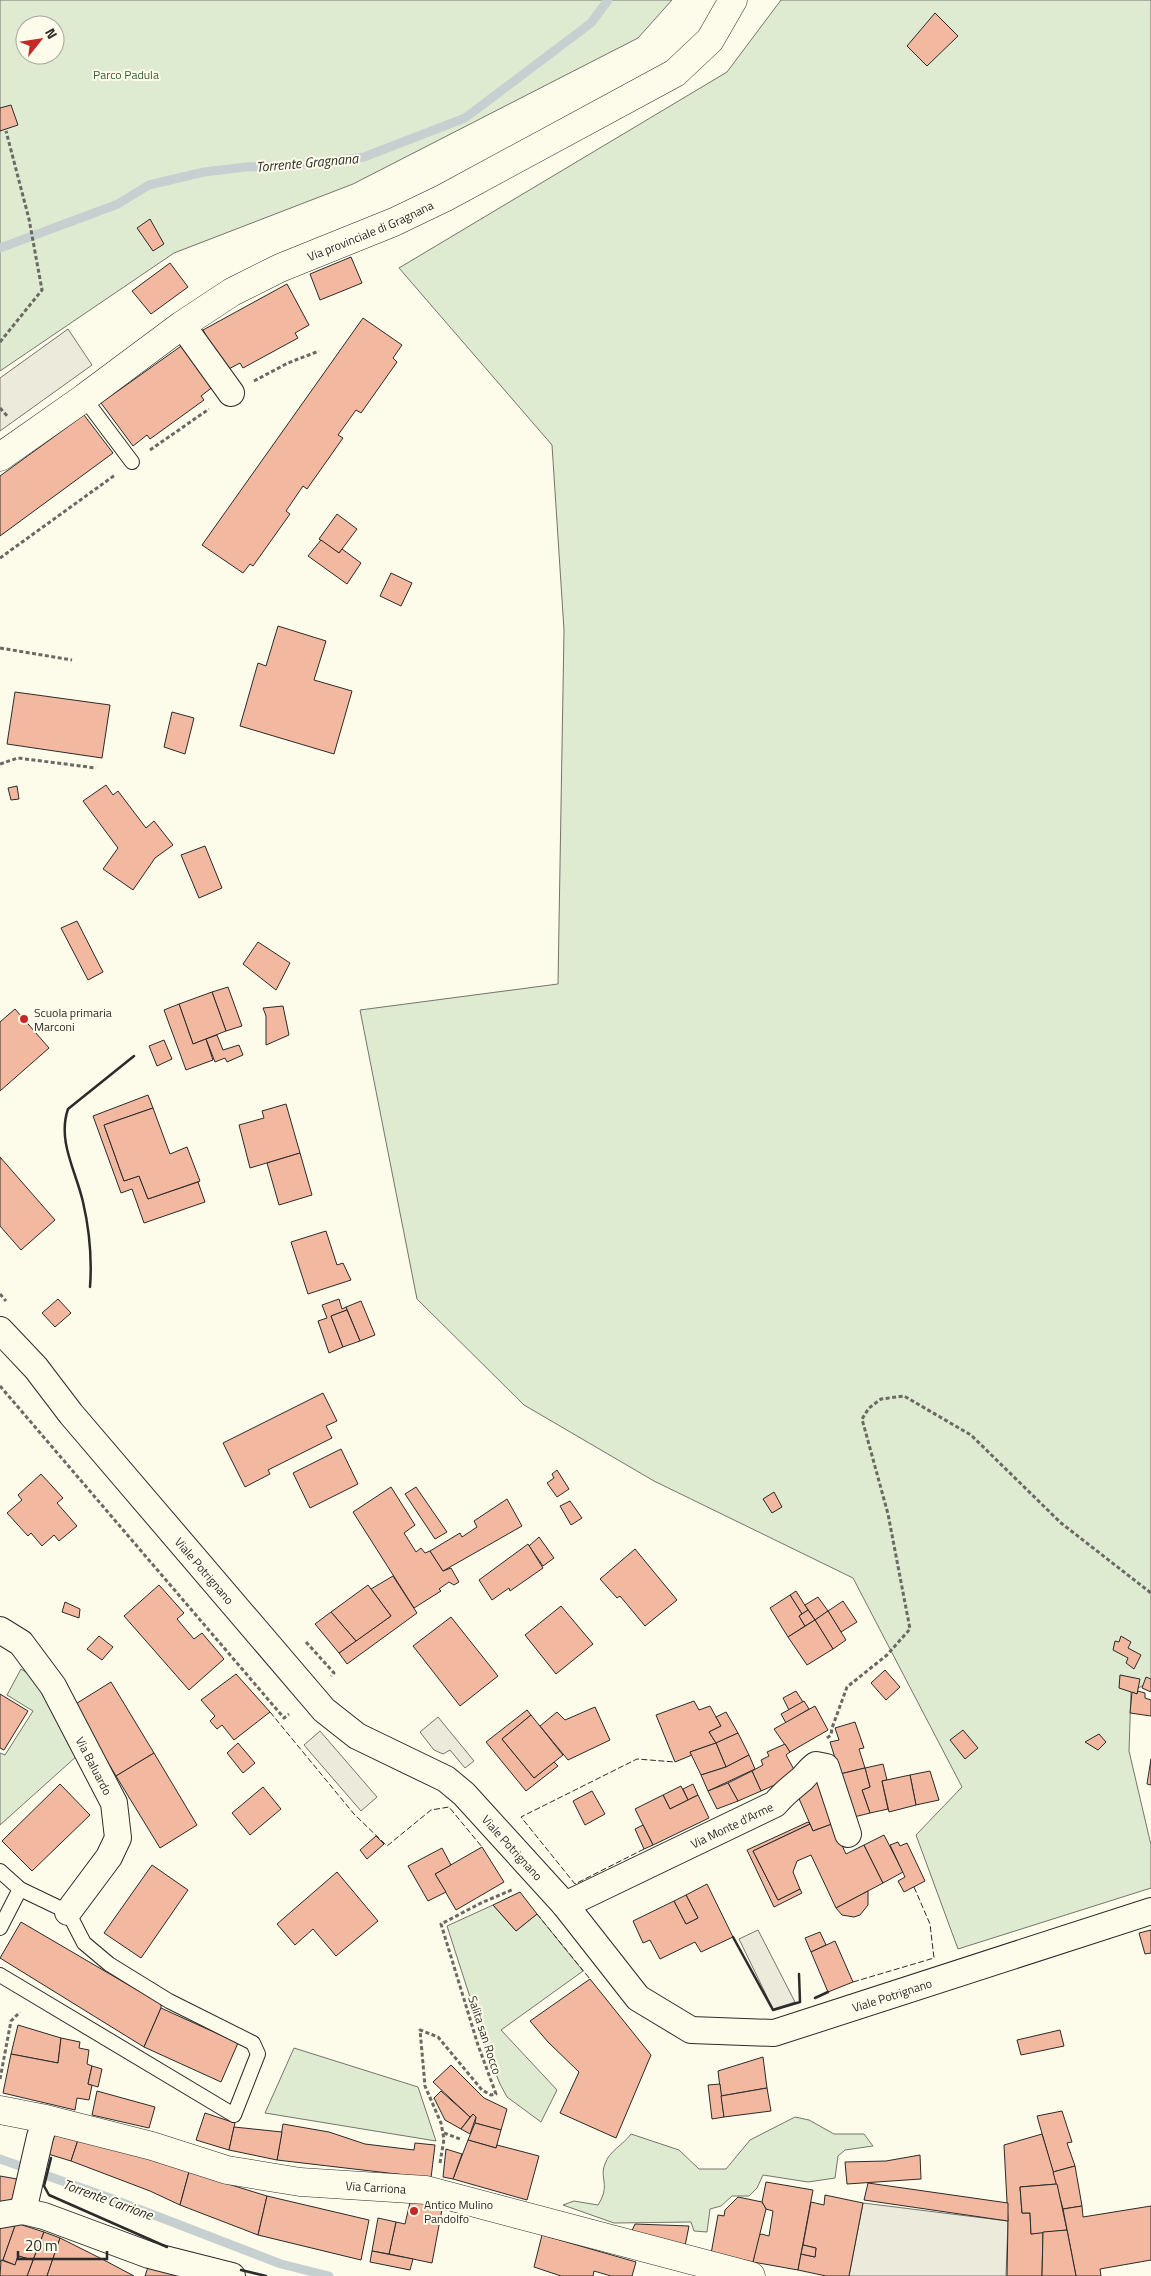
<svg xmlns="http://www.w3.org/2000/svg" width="1151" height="2276" font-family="'Titillium Web',sans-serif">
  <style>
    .green { fill: #deebd1; stroke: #74746e; fill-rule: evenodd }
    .parking { fill: #eceadb; stroke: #74746e }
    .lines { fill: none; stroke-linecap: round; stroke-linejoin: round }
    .stream { stroke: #c7d0d0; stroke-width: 9 }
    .building { fill: #f2b8a0; stroke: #2b2b2b }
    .service-casing { stroke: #2b2b2b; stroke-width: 16 }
    .minor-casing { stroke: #2b2b2b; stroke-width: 28 }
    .secondary-casing { stroke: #2b2b2b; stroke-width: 29 }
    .path { stroke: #6a6964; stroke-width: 3; stroke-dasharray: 4 2.5; stroke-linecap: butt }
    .service { stroke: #fdfbea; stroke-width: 14 }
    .minor { stroke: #fdfbea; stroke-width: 26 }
    .secondary { stroke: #fdfbea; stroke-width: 28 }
    .fence { stroke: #2b2b2b; stroke-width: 1; stroke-dasharray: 6 2.5; stroke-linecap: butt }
    .wall { stroke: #2b2b2b; stroke-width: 2.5 }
    .poi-dot { fill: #c62828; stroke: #fdfbea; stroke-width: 2 }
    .labels { text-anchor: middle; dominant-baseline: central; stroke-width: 4; stroke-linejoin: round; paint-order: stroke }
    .park-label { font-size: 12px; fill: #34623c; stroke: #fdfbea }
    .street-label { font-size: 12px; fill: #2b2b2b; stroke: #fdfbea }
    .poi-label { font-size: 12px; fill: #2b2b2b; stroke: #fdfbea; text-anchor: start }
    .water-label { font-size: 14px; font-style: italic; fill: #2b2b2b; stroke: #fdfbea }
  </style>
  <rect width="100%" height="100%" fill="#fdfbea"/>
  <!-- green -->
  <g class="green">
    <path d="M0 0H672L638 38 353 184 174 253 0 371ZM25 25H55V55H25Z"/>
    <path d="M781 0H1151V1681L1131 1692 1129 1751 1151 1845V1888L958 1949 916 1835 962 1787 853 1578 654 1481 524 1405 417 1299 360 1010 558 984 564 630 552 445 399 268 727 72Z"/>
    <path d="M21 1669 38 1680 78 1755 0 1825V1753L5 1755 33 1711 7 1695Z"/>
    <path d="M493 1905 516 1931 537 1914 583 1971 501 2030 557 2090 541 2122 507 2097 500 2084 490 2059 447 1926Z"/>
    <path d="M294 2048 418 2087 436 2141 265 2113Z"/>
    <path d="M795 2117 809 2120 834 2134H864L873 2146 845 2150 838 2156 835 2178 808 2182 763 2175 757 2188 749 2196H732L721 2206 710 2209 707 2232 694 2231 691 2222 614 2223 563 2205 574 2201 598 2205C611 2185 599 2178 605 2164 609 2151 623 2145 631 2134L679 2150 699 2169H726L750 2140Z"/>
  </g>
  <!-- parking -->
  <g class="parking">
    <path d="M68 329 92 365 0 431V378Z"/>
    <path d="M438 1717 474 1761 465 1768 450 1750 443 1754 434 1750 420 1732Z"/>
    <path d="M320 1731 377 1797 361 1811 304 1745Z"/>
    <path d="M758 1930 795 2002 773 2009 739 1939Z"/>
    <path d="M863 2203 1008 2221 1006 2276H849Z"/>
  </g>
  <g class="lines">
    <!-- stream -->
    <g class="stream">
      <path d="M0 248 118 204 149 185 204 172 246 167 299 165 364 157 465 118 591 23 608 0"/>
      <path d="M0 2159 110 2198 281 2264 329 2276"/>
    </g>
  </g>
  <!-- building -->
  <g class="building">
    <path d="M935 13 958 36 927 66 907 46Z"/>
    <path d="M11 105 18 125 0 131V108Z"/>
    <path d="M150 219 164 244 153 251 137 228Z"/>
    <path d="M351 257 362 283 320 300 310 274Z"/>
    <path d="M170 263 188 287 151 314 132 291Z"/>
    <path d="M287 284 309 325 295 333 298 338 243 368 240 363 225 371 203 330Z"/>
    <path d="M363 318 402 345 393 358 397 362 361 413 356 410 338 435 343 438 307 489 303 486 286 511 290 514 253 566 250 564 243 573 202 545Z"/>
    <path d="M184 344 214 386 201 396 204 400 150 439 147 435 133 446 101 403Z"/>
    <path d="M84 415 113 453 0 536V476Z"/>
    <path d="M337 514 357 529 339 553 319 539Z"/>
    <path d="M321 540 339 553 342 549 361 563 347 584 308 556Z"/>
    <path d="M391 573 412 583 401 606 380 596Z"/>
    <path d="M278 626 326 641 314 680 352 691 334 754 240 726 258 663 266 666Z"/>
    <path d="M15 692 110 705 102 758 7 744Z"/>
    <path d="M172 712 194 718 185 754 164 747Z"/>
    <path d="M106 785 113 795 118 791 146 828 154 821 173 845 155 858 133 890 103 869 118 848 83 801Z"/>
    <path d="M17 786 19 799 11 800 8 788Z"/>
    <path d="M205 846 222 888 199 898 181 855Z"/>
    <path d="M77 921 103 972 88 980 61 928Z"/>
    <path d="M258 942 290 963 276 990 243 964Z"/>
    <path d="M228 987 242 1026 226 1031 212 992Z"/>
    <path d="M212 992 226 1031 193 1044 179 1004Z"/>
    <path d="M179 1004 193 1044 206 1039 213 1060 186 1070 164 1010Z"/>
    <path d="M283 1006 289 1035 266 1045V1016L263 1008Z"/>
    <path d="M15 1009 49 1048 0 1091V1022Z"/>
    <path d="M217 1035 223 1050 239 1045 243 1055 227 1062 225 1058 215 1062 206 1039Z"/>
    <path d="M164 1040 172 1059 157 1066 149 1046Z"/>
    <path d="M148 1095 153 1108 104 1125 124 1181 139 1176 148 1199 198 1182 205 1202 144 1223 132 1189 121 1193 93 1116Z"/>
    <path d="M286 1104 300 1153 250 1168 239 1125 264 1118 262 1111Z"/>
    <path d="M153 1108 170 1154 187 1147 200 1181 148 1199 139 1176 124 1181 104 1125Z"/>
    <path d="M300 1153 312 1195 279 1205 267 1163Z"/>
    <path d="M0 1157 55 1220 21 1250 0 1226Z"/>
    <path d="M326 1231 337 1265 343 1263 351 1280 308 1294 291 1242Z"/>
    <path d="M58 1299 71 1313 55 1327 42 1313Z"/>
    <path d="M339 1299 342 1309 346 1307 347 1310 331 1316 343 1347 329 1353 318 1321 327 1318 322 1305Z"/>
    <path d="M361 1301 375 1335 360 1341 346 1307Z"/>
    <path d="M347 1310 360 1341 343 1347 331 1316Z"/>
    <path d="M323 1393 337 1421 326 1426 332 1438 268 1470 270 1474 245 1487 223 1443Z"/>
    <path d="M341 1449 358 1484 310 1508 293 1473Z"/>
    <path d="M557 1470 569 1489 557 1497 547 1483 554 1478 552 1474Z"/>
    <path d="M41 1474 63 1498 57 1503 77 1526 59 1541 54 1535 42 1546 31 1533 28 1536 7 1513 22 1500 18 1495Z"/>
    <path d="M391 1487 415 1525 404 1533 416 1552 421 1548 425 1553 430 1551 443 1571 451 1568 459 1582 454 1585 449 1582 439 1589 441 1591 414 1608 353 1512Z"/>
    <path d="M416 1487 447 1532 435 1539 405 1494Z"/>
    <path d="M774 1492 782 1507 772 1513 763 1499Z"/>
    <path d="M507 1499 522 1526 443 1571 430 1551 460 1533 462 1537 477 1527 474 1521Z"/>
    <path d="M570 1501 582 1518 571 1525 560 1506Z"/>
    <path d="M539 1537 554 1558 543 1566 529 1546Z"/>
    <path d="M528 1544 543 1568 510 1591 509 1588 492 1600 479 1580Z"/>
    <path d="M635 1549 677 1600 645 1626 620 1596 617 1598 600 1579Z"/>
    <path d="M393 1576 417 1613 347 1664 339 1653 391 1616 371 1589Z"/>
    <path d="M159 1585 184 1613 177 1619 194 1639 202 1633 224 1659 189 1690 124 1616Z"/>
    <path d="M368 1585 391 1616 356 1641 331 1612Z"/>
    <path d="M796 1591 808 1610 802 1614 790 1595Z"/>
    <path d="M790 1595 802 1614 799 1616 805 1626 788 1637 770 1608Z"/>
    <path d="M818 1597 828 1611 815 1620 805 1605Z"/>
    <path d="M843 1601 857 1622 841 1632 828 1611Z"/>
    <path d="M65 1602 80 1609 79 1618 62 1612Z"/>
    <path d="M561 1606 593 1644 556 1674 525 1635Z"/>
    <path d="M808 1610 815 1620 805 1626 799 1616Z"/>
    <path d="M828 1611 846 1640 833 1649 815 1620Z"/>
    <path d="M331 1612 356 1641 339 1653 315 1624Z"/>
    <path d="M451 1617 498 1676 460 1706 413 1646Z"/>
    <path d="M815 1620 833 1649 807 1665 788 1637Z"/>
    <path d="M99 1636 113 1647 102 1660 87 1649Z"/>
    <path d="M1121 1636 1131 1642 1128 1648 1141 1655 1134 1669 1126 1663 1128 1658 1113 1650 1115 1641 1119 1642Z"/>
    <path d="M885 1670 900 1687 886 1700 871 1683Z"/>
    <path d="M236 1674 270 1712 234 1740 222 1725 217 1729 210 1721 215 1716 201 1700Z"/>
    <path d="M1120 1675 1140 1679 1137 1694 1119 1688Z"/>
    <path d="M1146 1677 1151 1679V1692L1142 1688Z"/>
    <path d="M111 1682 154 1753 116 1776 74 1705Z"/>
    <path d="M796 1691 803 1702 789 1710 783 1698Z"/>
    <path d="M1138 1691 1145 1693V1698L1151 1700V1716L1130 1713 1132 1692 1137 1694Z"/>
    <path d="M0 1694 28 1711 4 1750 0 1748Z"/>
    <path d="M694 1701 699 1710 710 1706 721 1726 709 1732 716 1743 690 1752 692 1755 675 1762 656 1715Z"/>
    <path d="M804 1701 809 1709 786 1723 781 1714Z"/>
    <path d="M815 1706 828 1730 790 1752 774 1729Z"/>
    <path d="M595 1707 610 1740 568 1760 540 1726 557 1712 565 1720Z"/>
    <path d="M527 1710 531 1715 502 1739 534 1778 554 1762 558 1766 526 1791 486 1742Z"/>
    <path d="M726 1712 738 1733 716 1743 709 1732 721 1726 716 1717Z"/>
    <path d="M531 1715 563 1755 534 1778 502 1739Z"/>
    <path d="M855 1722 864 1748 859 1749 865 1768 840 1774 830 1742 839 1740 835 1728Z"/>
    <path d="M963 1730 978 1748 965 1759 950 1740Z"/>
    <path d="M738 1733 749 1755 726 1767 716 1743Z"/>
    <path d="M1099 1734 1106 1742 1098 1750 1085 1742Z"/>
    <path d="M238 1743 255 1763 243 1773 227 1753Z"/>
    <path d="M716 1743 726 1767 701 1775 690 1752Z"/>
    <path d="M785 1744 790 1752 786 1755 797 1775 761 1791 752 1771 763 1765 761 1760 769 1756 767 1752Z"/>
    <path d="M154 1753 197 1825 160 1848 116 1776Z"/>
    <path d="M749 1755 755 1769 708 1791 701 1775 726 1767Z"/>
    <path d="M1151 1759V1785L1147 1784Z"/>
    <path d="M883 1764 887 1780 882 1781 888 1809 870 1813 862 1790 870 1787 865 1768Z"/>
    <path d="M865 1768 870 1787 862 1790 870 1813 850 1818 840 1774Z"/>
    <path d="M752 1771 761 1791 738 1801 728 1783Z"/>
    <path d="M930 1771 939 1800 916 1805 910 1775Z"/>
    <path d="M910 1775 916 1805 889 1812 882 1781Z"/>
    <path d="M818 1776 832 1824 813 1831 794 1787Z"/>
    <path d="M728 1783 738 1801 717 1809 708 1791Z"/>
    <path d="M60 1784 90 1815 32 1871 2 1841Z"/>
    <path d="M693 1784 698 1795 688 1800 683 1789Z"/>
    <path d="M681 1786 688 1800 670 1809 663 1795Z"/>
    <path d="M263 1787 281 1809 250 1835 232 1813Z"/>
    <path d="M592 1791 605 1814 585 1825 573 1801Z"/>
    <path d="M663 1795 670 1809 698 1795 709 1818 653 1845 635 1809Z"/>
    <path d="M808 1822 810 1824 753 1851 778 1900 800 1889 802 1893 774 1907 747 1850Z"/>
    <path d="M810 1824 813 1831 832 1824 846 1854 864 1845 883 1883 836 1908 811 1855 797 1861 793 1872 800 1889 778 1900 753 1851Z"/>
    <path d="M643 1825 653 1845 644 1849 635 1829Z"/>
    <path d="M884 1835 903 1872 883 1883 864 1845Z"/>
    <path d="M376 1836 384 1844 367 1859 360 1850Z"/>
    <path d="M898 1842 900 1846 907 1843 925 1881 904 1892 898 1881 905 1877 890 1845Z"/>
    <path d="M482 1847 504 1882 456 1910 435 1874Z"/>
    <path d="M442 1848 451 1865 435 1874 446 1892 428 1901 408 1866Z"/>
    <path d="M152 1865 188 1890 141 1958 104 1933Z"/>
    <path d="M337 1872 378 1921 336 1956 313 1929 295 1945 277 1924Z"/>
    <path d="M707 1884 733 1937 701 1952 695 1942 660 1959 650 1940 643 1943 633 1921 674 1901 686 1924 698 1918 686 1895Z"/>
    <path d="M868 1891V1905L860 1915 854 1917 842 1915 836 1908Z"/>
    <path d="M520 1892 537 1914 516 1931 493 1905Z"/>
    <path d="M686 1895 698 1918 686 1924 674 1901Z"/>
    <path d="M21 1922 161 2004V2008L144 2047 0 1958Z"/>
    <path d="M1151 1930V1953L1145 1954 1139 1933Z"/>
    <path d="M820 1932 826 1945 811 1952 805 1938Z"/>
    <path d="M835 1941 853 1982 828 1992 811 1952Z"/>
    <path d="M590 1979 651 2055 616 2138 560 2113 579 2072 548 2042 530 2021Z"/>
    <path d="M161 2008 238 2043 221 2082 144 2047Z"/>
    <path d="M18 2025 61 2038 58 2063 11 2054Z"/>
    <path d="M1060 2030 1064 2046 1021 2055 1017 2040Z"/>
    <path d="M61 2038 80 2042 79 2048 89 2050 87 2064 92 2066 88 2084 92 2085 89 2100 77 2098 75 2110 3 2093 11 2054 58 2063Z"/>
    <path d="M763 2057 767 2088 721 2096 718 2071Z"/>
    <path d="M451 2065 484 2098 507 2109 501 2130 475 2123 476 2117 473 2114 470 2117 433 2082Z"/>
    <path d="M92 2066 102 2069 98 2087 88 2084Z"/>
    <path d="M720 2084 724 2117 712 2119 708 2085Z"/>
    <path d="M767 2088 771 2111 724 2117 721 2096Z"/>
    <path d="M97 2091 155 2107 149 2128 92 2115Z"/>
    <path d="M441 2091 470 2117 461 2129 445 2120 434 2098Z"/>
    <path d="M1062 2111 1072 2142 1067 2143 1075 2166 1053 2172 1037 2116Z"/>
    <path d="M205 2113 235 2123 229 2150 196 2140Z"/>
    <path d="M473 2114 476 2117 470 2134 461 2129Z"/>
    <path d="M475 2123 501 2130 496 2148 468 2140Z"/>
    <path d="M283 2124 329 2132 365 2144 414 2150 415 2143 435 2145 431 2178 277 2160Z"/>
    <path d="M234 2127 282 2132 277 2160 229 2150Z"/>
    <path d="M55 2128 80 2134 71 2161 48 2154Z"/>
    <path d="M80 2134 189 2172 180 2205 150 2191 71 2161Z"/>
    <path d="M1042 2134 1057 2184 1020 2187 1022 2213H1030L1031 2234 1043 2232 1042 2276H1007L1008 2221 1004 2145Z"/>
    <path d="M468 2140 496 2148 497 2145 539 2156 527 2200 453 2179Z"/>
    <path d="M446 2149 462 2154 453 2179 443 2177Z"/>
    <path d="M920 2155 921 2179 847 2184 845 2162 886 2161Z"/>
    <path d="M1075 2166 1082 2206 1063 2209 1053 2172Z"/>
    <path d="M189 2172 267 2196 258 2235 180 2205Z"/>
    <path d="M0 2176 17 2179 12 2200 0 2207Z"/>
    <path d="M766 2182 813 2190 798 2270 753 2262 758 2237 761 2234 769 2236 773 2211 766 2209 762 2202Z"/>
    <path d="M868 2183 1008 2203V2221L864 2200Z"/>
    <path d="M1057 2184 1067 2230 1031 2234 1030 2213H1022L1020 2187Z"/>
    <path d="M825 2195 863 2203 849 2276H826L798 2270 801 2254 815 2257 816 2248 803 2245 811 2202 824 2205Z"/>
    <path d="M267 2196 369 2220 361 2260 258 2235Z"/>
    <path d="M738 2197 762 2202 766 2209 753 2262 711 2254 718 2215 724 2216 725 2210Z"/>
    <path d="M411 2198 443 2204 432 2263 389 2254 396 2222 405 2224Z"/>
    <path d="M1082 2206 1083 2217 1151 2206V2260L1100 2269 1101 2276H1076L1063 2209Z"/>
    <path d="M378 2218 396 2222 389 2254 372 2251Z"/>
    <path d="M0 2221 16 2223 3 2260 0 2262Z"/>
    <path d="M16 2223 44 2232 33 2260 18 2256 15 2265 3 2260Z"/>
    <path d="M635 2224 689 2226 685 2246 630 2235Z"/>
    <path d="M1067 2230 1076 2276H1042L1043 2232Z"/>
    <path d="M44 2232 60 2238 47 2276H27Z"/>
    <path d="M542 2235 636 2262 632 2276H611L594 2271 593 2276H561L534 2267Z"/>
    <path d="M60 2238 102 2259 134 2276H47Z"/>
    <path d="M803 2245 816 2248 815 2257 801 2254Z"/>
    <path d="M372 2251 413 2259 410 2270 370 2262Z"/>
    <path d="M18 2256 33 2260 27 2276H0L1 2260 15 2265Z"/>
    <path d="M148 2267 183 2276H145Z"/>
  </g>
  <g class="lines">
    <defs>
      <g id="service">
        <path d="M84 398 132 462"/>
        <path d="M0 1871 20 1889 68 1912 84 1943 109 1964 169 2001 253 2043 258 2054 234 2115 0 1975"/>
        <path d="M0 1928 20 1889"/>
      </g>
      <g id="minor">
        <path d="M182 325 231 393"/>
        <path id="s1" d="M0 1330 36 1368 71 1414 324 1710 357 1736 446 1779 464 1794 565 1905 638 1998 691 2030 774 2033 1151 1911"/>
        <path id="s2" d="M0 1630 21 1643 53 1686 114 1803 118 1838 109 1857 68 1912"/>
        <path id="s3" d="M565 1905 775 1804C784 1793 791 1788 802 1779 807 1774 810 1769 816 1765L826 1767 848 1834"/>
        <path d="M23 2211 40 2137 46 2119"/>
        <path d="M0 2215 23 2211 44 2216 149 2255 232 2276"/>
      </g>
      <g id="secondary">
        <path id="s4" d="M0 457 84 398 182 325 232 292 280 268 394 222 444 198 675 73 710 40 733 0"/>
        <path id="s5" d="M0 2110 46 2119 152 2146 227 2170 300 2182 426 2190 751 2276"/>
      </g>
    </defs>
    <!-- service casing -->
    <use href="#service" class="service-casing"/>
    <!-- minor casing -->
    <use href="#minor" class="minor-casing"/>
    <!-- secondary casing -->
    <use href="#secondary" class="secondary-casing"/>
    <!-- path -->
    <g class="path">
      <path d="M0 342 42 290 29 219 6 131"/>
      <path d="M254 381 288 363 319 351"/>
      <path d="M0 408 8 417"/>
      <path d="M150 450 209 409"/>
      <path d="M0 558 115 475"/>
      <path d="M0 648 72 660"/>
      <path d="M0 764 18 758 96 768"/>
      <path d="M0 1294 6 1301"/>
      <path d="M0 1386 284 1718 289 1714"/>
      <path d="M306 1642 334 1673 331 1676"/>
      <path d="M827 1738 831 1735 832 1728 847 1687 887 1655 910 1629 888 1514 862 1419 869 1408 881 1399 904 1396 971 1435 1061 1523 1151 1593"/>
      <path d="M0 2079 11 2021 20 2012"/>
      <path d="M444 2133 460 2139"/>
      <path d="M440 2163 444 2139 441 2123 425 2086 420 2030 438 2037 482 2090 491 2095 496 2094 478 2045 441 1924 483 1902 514 1889"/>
    </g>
    <!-- service -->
    <use href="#service" class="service"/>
    <!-- minor -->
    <use href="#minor" class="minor"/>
    <!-- secondary -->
    <use href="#secondary" class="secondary"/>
    <!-- fence -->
    <g class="fence">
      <path d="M270 1712 354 1814 387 1846 431 1810 449 1807 482 1847"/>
      <path d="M644 1849 575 1884 521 1817 637 1759 675 1762"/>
      <path d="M537 1914 590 1979"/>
      <path d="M853 1982 934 1958 930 1924 914 1887"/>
    </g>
    <!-- wall -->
    <g class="wall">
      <path d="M90 1287C92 1260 89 1228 83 1202 76 1171 57 1141 68 1109L134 1056"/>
      <path d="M733 1937 773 2010 800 2002 799 1974"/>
      <path d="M815 1998 828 1992"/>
      <path d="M51 2158 44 2186 49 2195 167 2247"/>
      <path d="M241 2270 266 2276"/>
    </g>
  </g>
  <!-- markers -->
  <g class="poi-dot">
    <circle cx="24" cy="1019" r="5"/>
    <circle cx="414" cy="2211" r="5"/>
  </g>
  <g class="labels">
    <!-- park labels -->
    <g class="park-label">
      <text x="126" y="74">Parco Padula</text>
    </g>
    <!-- street labels -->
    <g class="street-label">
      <text stroke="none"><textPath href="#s4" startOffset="436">Via provinciale di Gragnana</textPath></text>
      <text stroke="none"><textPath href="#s1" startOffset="316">Viale Potrignano</textPath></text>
      <text stroke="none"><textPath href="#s2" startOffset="168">Via Baluardo</textPath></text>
      <text stroke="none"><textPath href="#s3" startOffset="185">Via Monte d'Arme</textPath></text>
      <text stroke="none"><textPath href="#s1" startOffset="736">Viale Potrignano</textPath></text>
      <text stroke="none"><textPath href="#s1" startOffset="1201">Viale Potrignano</textPath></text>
      <text transform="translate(485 2035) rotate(72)">Salita san Rocco</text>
      <text stroke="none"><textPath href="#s5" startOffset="385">Via Carriona</textPath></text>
    </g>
    <!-- poi labels -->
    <g class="poi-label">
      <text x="34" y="1012">Scuola primaria<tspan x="34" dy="14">Marconi</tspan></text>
      <text x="424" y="2204">Antico Mulino<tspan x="424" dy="14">Pandolfo</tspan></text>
    </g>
    <!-- water labels -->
    <g class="water-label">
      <text transform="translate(307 162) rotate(-5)">Torrente Gragnana</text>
      <text transform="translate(108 2199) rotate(20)">Torrente Carrione</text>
    </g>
  </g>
  <!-- north arrow -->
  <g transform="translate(40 40) rotate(60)"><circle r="24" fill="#fdfbea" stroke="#a9a89e"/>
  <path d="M0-4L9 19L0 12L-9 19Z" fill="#c62828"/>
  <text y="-8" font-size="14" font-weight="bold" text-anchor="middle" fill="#2b2b2b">N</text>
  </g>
  <!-- scale -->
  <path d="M18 2251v8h89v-8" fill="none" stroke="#2b2b2b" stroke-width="2.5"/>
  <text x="25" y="2251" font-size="15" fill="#2b2b2b" stroke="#fdfbea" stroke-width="4" paint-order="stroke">20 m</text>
</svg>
